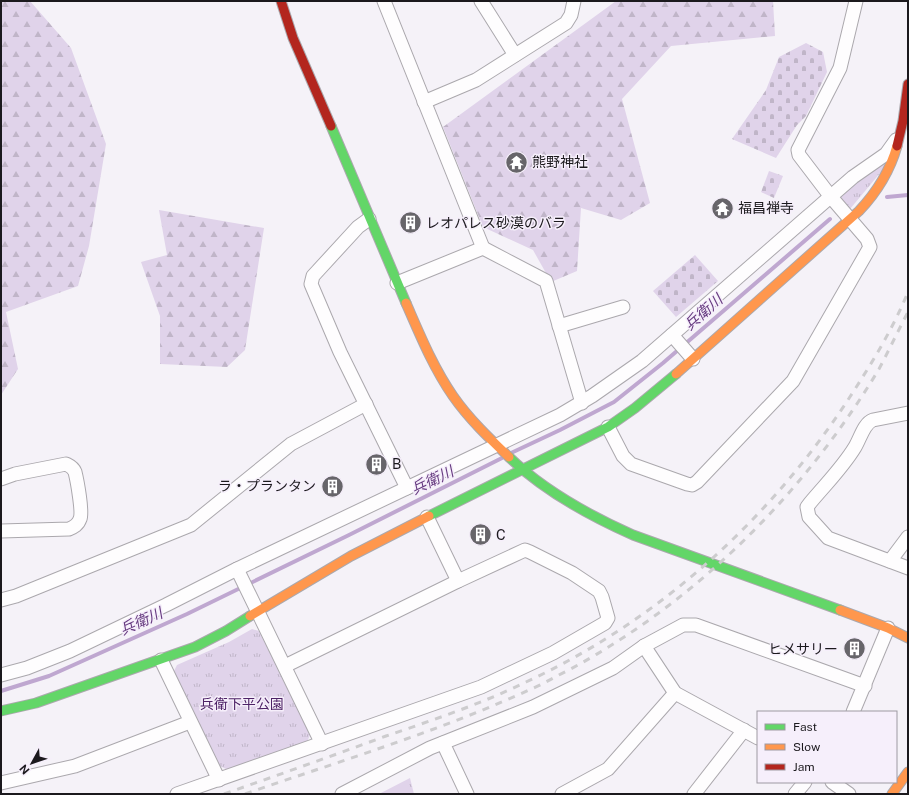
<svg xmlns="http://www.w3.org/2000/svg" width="909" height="795" font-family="'Public Sans','Noto Sans JP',sans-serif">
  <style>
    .grass { fill: url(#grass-tufts) }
    .forest { fill: url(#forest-firs) }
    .cemetery { fill: url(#cemetery-stones) }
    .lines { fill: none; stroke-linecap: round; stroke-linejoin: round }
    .stream { stroke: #bfa7d0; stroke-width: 4 }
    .street-casing { stroke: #aba8ad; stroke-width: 15 }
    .fast-casing { stroke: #aba8ad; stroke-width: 11 }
    .slow-casing { stroke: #aba8ad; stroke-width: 11 }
    .jam-casing { stroke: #aba8ad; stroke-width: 11 }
    .street { stroke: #fefdfe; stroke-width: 13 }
    .fast { stroke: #63d668; stroke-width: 9 }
    .slow { stroke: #ff974d; stroke-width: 9 }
    .jam { stroke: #b3261e; stroke-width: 9 }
    .rail { stroke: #cdccce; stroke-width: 3; stroke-dasharray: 7 7; stroke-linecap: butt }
    .labels { text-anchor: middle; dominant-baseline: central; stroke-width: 3; stroke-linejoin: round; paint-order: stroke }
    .poi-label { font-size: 14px; fill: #1b191d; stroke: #f6effb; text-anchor: start }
    .park-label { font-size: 14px; fill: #4d2266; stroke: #f6effb }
    .water-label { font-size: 15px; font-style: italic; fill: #673b81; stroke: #f6effb }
  </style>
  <defs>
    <pattern id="grass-tufts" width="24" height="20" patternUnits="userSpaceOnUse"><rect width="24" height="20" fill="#e0d3ea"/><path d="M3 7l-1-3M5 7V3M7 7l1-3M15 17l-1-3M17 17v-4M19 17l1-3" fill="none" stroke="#c0b5c8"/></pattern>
    <pattern id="forest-firs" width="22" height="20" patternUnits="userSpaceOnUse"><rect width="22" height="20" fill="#e0d3ea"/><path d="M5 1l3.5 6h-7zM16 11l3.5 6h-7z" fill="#c0b5c8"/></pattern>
    <pattern id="cemetery-stones" width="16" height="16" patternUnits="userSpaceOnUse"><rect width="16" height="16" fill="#e0d3ea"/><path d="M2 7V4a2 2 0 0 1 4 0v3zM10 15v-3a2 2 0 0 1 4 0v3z" fill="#c0b5c8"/></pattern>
  </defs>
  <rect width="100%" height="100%" fill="#f5f2f8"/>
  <!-- grass -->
  <g class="grass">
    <path d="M882 163 886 166 850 209 841 199 842 193Z"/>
    <path d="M252 629 259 631 310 735 307 742 228 770 218 765 173 673 177 665 229 642Z"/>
    <path d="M410 778 414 794H379Z"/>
  </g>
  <!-- forest -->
  <g class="forest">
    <path d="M1 1H30L71 48 106 144 89 246 78 286 6 312 18 369 1 395Z"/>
    <path d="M616 1H773L775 36 671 46 622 99 650 203 621 220 581 208 577 271 551 282 533 250 483 227 443 127Z"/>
    <path d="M159 210 264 228 245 350 227 367 160 364V316L141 262 167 255Z"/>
  </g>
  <!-- cemetery -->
  <g class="cemetery">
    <path d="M806 43 823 52 827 72 806 116 797 125 776 158 732 139 766 90 779 57Z"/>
    <path d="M769 171 783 176 774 198 761 192Z"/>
    <path d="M695 255 718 281 676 317 653 291Z"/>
  </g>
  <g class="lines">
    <!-- stream -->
    <g class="stream">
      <path d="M887 197 908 195"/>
      <path d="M511 453 560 430 614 402 663 363 830 219"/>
      <path d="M1 691 49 676 187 614 349 535 502 458"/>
    </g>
    <defs>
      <g id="street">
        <path d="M384 1 483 248"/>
        <path d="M481 1 515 55"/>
        <path d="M424 102 476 80 566 23 571 15 574 1"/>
        <path d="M369 219 358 227 313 276 311 284 340 352 407 488"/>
        <path d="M397 283 483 248 546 281 582 403"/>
        <path d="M559 326 623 307"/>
        <path d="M672 335 693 359"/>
        <path d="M908 413 873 420C864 423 860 439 855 447 843 467 825 485 810 503L807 507 809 517 828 538 908 568"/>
        <path d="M608 427 623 456 631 464 687 484 692 485 697 482 793 381 870 247 867 239 831 197 799 155 798 150 840 68 856 1"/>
        <path d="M1 479 15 474 66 464C70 466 73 467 75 472 77 480 83 512 80 519 78 525 74 527 69 529L1 531"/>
        <path d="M427 517 458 581"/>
        <path d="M890 561 908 537"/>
        <path d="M237 569 322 744"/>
        <path d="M1 600 16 596 191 525 291 444 366 404"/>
        <path d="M644 646 675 693 758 738"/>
        <path d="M161 660 219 780"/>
        <path d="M1 675 27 668 70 651 166 605 237 569 560 415 592 396 642 361 853 177 886 154 896 140"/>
        <path d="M853 712 888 628"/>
        <path d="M443 743 467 794"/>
        <path d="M832 782 849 794"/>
        <path d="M1 783 75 766 190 722"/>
        <path d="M177 794 481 687 553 653 605 623 608 618 602 597 599 591 572 573 530 552 525 550 458 581 285 666"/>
        <path d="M342 794 430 748 533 707 613 668 644 646 683 625H696L865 686"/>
        <path d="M562 794 608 769 675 693"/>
        <path d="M694 794 744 730"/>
        <path d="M795 794 805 782"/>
      </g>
      <g id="fast">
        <path d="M331 126 406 303"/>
        <path d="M509 457C544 491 588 515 633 535L840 610"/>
        <path d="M429 516 608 427 635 408 676 374"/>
        <path d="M1 711 36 703 195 647 226 631 250 616"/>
      </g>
      <g id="slow">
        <path d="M406 303C420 335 433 367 453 396 469 419 489 438 509 457"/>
        <path d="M676 374 859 211C877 192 890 171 897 146"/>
        <path d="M840 610 888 628 908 638"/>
        <path d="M250 616 351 556 429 516"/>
        <path d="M892 794 908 772"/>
      </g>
      <g id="jam">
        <path d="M281 1 293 38 331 126"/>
        <path d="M897 146 903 121 908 84"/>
      </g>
    </defs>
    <!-- street casing -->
    <use href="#street" class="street-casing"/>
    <!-- fast casing -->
    <use href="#fast" class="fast-casing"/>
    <!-- slow casing -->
    <use href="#slow" class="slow-casing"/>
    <!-- jam casing -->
    <use href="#jam" class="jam-casing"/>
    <!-- street -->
    <use href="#street" class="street"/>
    <!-- fast -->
    <use href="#fast" class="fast"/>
    <!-- slow -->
    <use href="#slow" class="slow"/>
    <!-- jam -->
    <use href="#jam" class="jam"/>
    <!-- rail -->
    <g class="rail">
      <path d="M224 794C278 775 332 756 386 736 433 720 481 704 526 682 662 619 775 515 855 389 875 358 894 326 908 292"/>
      <path d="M245 794C340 761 437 732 529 690 542 685 554 677 567 671 696 602 804 494 879 369 889 350 898 331 908 312"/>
    </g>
  </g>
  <!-- icons -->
  <defs>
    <symbol id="temple-disc" viewBox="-11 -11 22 22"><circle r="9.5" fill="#67656a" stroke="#f6effb"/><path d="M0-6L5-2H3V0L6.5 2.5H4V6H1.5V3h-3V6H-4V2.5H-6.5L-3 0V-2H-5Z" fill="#fff"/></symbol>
    <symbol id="building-disc" viewBox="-11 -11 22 22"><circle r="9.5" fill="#67656a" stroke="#f6effb"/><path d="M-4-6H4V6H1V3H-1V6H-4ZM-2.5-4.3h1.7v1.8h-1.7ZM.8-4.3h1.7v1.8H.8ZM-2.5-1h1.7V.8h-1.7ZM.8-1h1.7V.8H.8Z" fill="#fff"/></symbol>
  </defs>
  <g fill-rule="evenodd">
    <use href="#temple-disc" x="504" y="150" width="25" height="25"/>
    <use href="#temple-disc" x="710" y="196" width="25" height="25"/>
    <use href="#building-disc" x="398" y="210" width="25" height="25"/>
    <use href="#building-disc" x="364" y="452" width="25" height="25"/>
    <use href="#building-disc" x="320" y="474" width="25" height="25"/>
    <use href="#building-disc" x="468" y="522" width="25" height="25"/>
    <use href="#building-disc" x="842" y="636" width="25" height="25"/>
  </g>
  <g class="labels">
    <!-- poi labels -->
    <g class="poi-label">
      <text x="532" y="162">熊野神社</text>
      <text x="738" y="208">福昌禅寺</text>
      <text x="426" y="223">レオパレス砂漠のバラ</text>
      <text x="392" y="464">B</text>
      <text x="316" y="486" text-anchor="end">ラ・プランタン</text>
      <text x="496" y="535">C</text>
      <text x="838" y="649" text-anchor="end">ヒメサリー</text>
    </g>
    <!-- park labels -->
    <g class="park-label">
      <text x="242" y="704">兵衛下平公園</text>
    </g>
    <!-- water labels -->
    <g class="water-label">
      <text transform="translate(703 312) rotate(-41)">兵衛川</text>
      <text transform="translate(432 480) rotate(-26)">兵衛川</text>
      <text transform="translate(141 621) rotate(-24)">兵衛川</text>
    </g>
  </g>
  <!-- border -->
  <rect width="909" height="795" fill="none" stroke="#1b191d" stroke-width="4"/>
  <!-- legend -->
  <rect x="757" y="711" width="140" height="72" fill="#f6effb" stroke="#9e99a2"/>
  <rect x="765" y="724" width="20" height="6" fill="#63d668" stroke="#9e99a2"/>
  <text x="793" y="731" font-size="12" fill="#1b191d">Fast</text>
  <rect x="765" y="744" width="20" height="6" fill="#ff974d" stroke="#9e99a2"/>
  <text x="793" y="751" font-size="12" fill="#1b191d">Slow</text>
  <rect x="765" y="764" width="20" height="6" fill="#b3261e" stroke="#9e99a2"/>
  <text x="793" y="771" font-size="12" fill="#1b191d">Jam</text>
  <!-- north arrow -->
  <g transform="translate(32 763) rotate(230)" stroke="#f6effb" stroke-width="3" paint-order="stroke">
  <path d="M0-3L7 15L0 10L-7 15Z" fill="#1b191d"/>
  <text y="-6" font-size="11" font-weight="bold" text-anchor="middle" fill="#1b191d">N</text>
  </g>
</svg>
